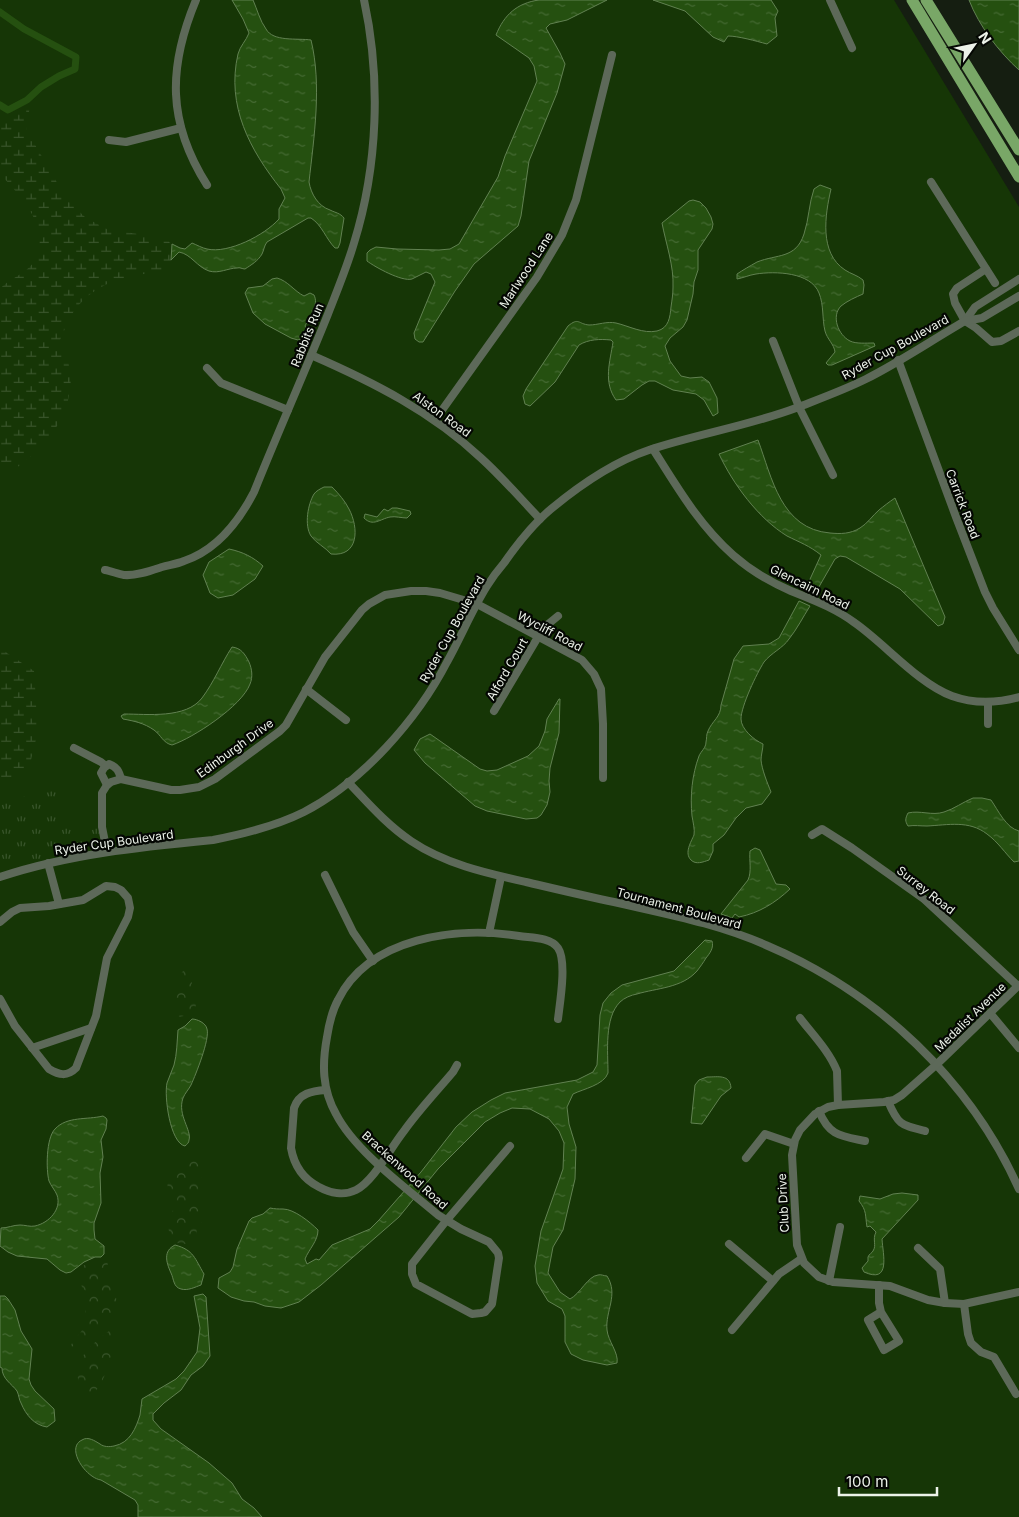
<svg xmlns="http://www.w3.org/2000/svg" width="1019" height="1517" font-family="Inter,sans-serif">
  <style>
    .grass { fill: #163606 }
    .forest { fill: url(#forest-crowns) }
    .wetland { fill: url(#wetland-marsh) }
    .park { fill: url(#park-tufts) }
    .water { fill: url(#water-ripples); stroke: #618151 }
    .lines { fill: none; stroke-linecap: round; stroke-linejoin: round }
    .canal { stroke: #255010; stroke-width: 7 }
    .street { stroke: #5d6959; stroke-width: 8 }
    .primary { stroke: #79a767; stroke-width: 11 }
    .labels { text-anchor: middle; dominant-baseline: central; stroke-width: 4.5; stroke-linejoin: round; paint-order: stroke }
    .street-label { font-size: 12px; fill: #ecf2e9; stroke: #040703 }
  </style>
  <defs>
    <pattern id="forest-crowns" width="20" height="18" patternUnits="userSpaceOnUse" patternTransform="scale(1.25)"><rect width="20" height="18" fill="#163606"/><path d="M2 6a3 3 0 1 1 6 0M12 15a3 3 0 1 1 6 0" fill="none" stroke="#38542a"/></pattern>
    <pattern id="wetland-marsh" width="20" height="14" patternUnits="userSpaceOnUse" patternTransform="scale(1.25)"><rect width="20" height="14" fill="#163606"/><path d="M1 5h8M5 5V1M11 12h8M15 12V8" fill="none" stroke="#38542a"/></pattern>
    <pattern id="park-tufts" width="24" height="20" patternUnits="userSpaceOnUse" patternTransform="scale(1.25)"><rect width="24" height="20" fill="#163606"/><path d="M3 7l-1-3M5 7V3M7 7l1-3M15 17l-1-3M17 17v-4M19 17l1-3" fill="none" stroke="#38542a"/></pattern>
    <pattern id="water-ripples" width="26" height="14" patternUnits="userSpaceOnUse" patternTransform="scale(1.25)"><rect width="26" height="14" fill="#255010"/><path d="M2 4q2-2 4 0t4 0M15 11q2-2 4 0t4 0" fill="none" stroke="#456a33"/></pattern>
  </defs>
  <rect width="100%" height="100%" fill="#151e11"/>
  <!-- grass -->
  <path class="grass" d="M0 0H894L1019 207V1517H0Z"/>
  <!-- forest -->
  <g class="forest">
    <path d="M188 967C199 973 190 980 192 989 192 994 198 1005 195 1009 192 1013 184 1016 180 1017L176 1014C175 1010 177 1006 176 1002 176 999 174 997 173 995 172 984 180 972 188 967Z"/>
    <path d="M193 1159 200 1164 203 1187 200 1206 202 1212V1224L197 1229 196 1235 186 1244 179 1243 171 1244 167 1219 174 1209V1203L169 1195 167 1182 170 1172 175 1166 185 1165Z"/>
    <path d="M107 1255 109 1282 119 1305V1317L98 1333 75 1356 69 1353 70 1346 86 1325 87 1318 85 1310 90 1297 82 1287 79 1278 73 1272 93 1260Z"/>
    <path d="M117 1326C114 1344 106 1394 85 1398L84 1396C82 1388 76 1378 77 1369 79 1354 104 1333 117 1326Z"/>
  </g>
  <!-- wetland -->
  <g class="wetland">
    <path d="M30 106 26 129 67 200 86 218 109 230 161 237 172 244 171 270C134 275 98 278 74 311 68 320 64 332 59 342L72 373 67 407 49 441 19 466 0 474V289C11 277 27 274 36 259 38 256 38 251 39 248 45 221 17 192 0 174V125Z"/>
    <path d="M1 649 34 671 38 731 29 768 0 787Z"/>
  </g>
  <!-- park -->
  <path class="park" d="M59 790 64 827 99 825 101 843 98 847 31 863 8 870 0 869V801Z"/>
  <!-- water -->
  <g class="water">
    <path d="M232 0H253C257 9 260 21 266 29 273 42 297 38 311 40 322 85 314 137 309 182 311 194 318 206 330 210 336 213 340 213 344 218L340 243 338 248H335C326 239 322 225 311 218H308L267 242C264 246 264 250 262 254 258 261 251 265 245 269 242 269 240 267 237 268 228 268 219 274 209 271 197 267 191 254 179 252L171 260 172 244 180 248 185 249 192 243C197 245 202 248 207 249 228 254 265 235 279 219V209L285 198 281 189C250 150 226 106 238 54 240 46 246 41 249 33L243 19Z"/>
    <path d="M539 0H607L567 20 550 24 546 28 560 53 565 64 557 93 529 161 521 216 518 226 474 264 455 291 423 342H419L415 339 414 333 435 282 431 274 426 272C421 274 417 277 412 279 402 282 375 267 367 261V253L370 250 376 247 397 249 439 250 450 249 459 244 498 177 505 156 537 81 534 66 529 58 496 35C504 15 517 3 539 0Z"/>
    <path d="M653 0H771L778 11 775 18 777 36 767 44C756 41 738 36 728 36L724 42 713 37 685 11Z"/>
    <path d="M969 0H1019V70C999 52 979 26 969 0Z"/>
    <path d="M820 185 831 189C825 215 819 253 845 270 851 274 857 275 863 280L864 285 863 294C856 297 847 301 841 306 831 316 838 335 850 341 856 344 866 343 874 343L875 346 832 365H828L826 363 835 352C834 344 827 339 825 331 822 319 824 305 819 293 811 272 775 271 756 274 749 275 743 278 737 279V274C743 270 750 266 757 262 777 254 796 259 804 234 809 219 809 203 814 189Z"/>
    <path d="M693 200 700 202 706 208 711 217 713 224 712 229 698 250V270L694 282 693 294 687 320 683 327 670 338 665 346 670 361 681 376 690 378 702 377 709 382 717 398 718 413 713 416 704 400 696 394 673 390 655 381H649L642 385 624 399 616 400C603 382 610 362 613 342L611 340C600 339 589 339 579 345L555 382 530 406 525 404 523 396 526 389 568 326C579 317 578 324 589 325 598 325 607 321 616 323 629 326 643 334 657 331 669 328 670 317 671 307 672 300 673 294 673 287 674 266 666 244 662 223L689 201Z"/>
    <path d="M277 278C288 281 294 291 304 296L310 293 314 295C319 305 310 316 305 326L311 336 308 340 303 338 298 340 291 338 265 324 253 313 245 293 248 288 263 286 272 279Z"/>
    <path d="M758 440C772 478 781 529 830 533 841 534 850 534 860 528 867 524 873 515 879 510 884 506 889 502 895 498L945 617 943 624 938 626 900 589 846 557 840 556 835 559 816 592 806 588 821 555C810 546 799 542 787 536 758 518 733 484 719 454Z"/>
    <path d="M324 487H332C339 494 345 501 349 509 359 528 359 557 331 554 325 547 316 543 311 536 304 525 308 504 314 494 316 491 320 489 324 487Z"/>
    <path d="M392 508H397L410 511 411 514 407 518C402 518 395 516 390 517 380 519 373 527 364 518L365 514 377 517 384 509 388 511Z"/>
    <path d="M229 549C243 552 253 557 263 566L255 579 233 595 218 598 210 593 203 575 209 562Z"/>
    <path d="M799 601 810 606C803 617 797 629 789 639 783 648 771 653 764 662 757 673 741 706 741 719 741 729 754 740 763 744 763 749 761 755 761 760 762 770 767 782 771 792L762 804 746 808 736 818 724 835 713 844V851L709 860C703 862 696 865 691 860 684 853 691 842 694 835 695 830 693 822 692 816 690 796 692 775 699 756 701 751 706 748 706 742 707 738 706 735 708 731 712 721 721 717 721 705L734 659 743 646 769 644 779 638Z"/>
    <path d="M232 647C241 648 245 654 249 662 252 669 253 677 250 684 242 706 193 738 172 745 163 743 161 735 154 730 144 723 134 721 123 719L121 716 124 714C147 714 186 719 202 698 214 682 221 664 232 647Z"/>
    <path d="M559 699H560L559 733 550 768 549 781 550 792 547 805 541 815 537 818 526 819 487 811 475 806 425 763 414 750 420 739 430 734 480 769 487 771 497 770 528 756 539 746 545 731 547 719Z"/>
    <path d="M973 798H982L991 800C998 810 1006 828 1019 831V861L1014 862C1005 853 998 842 987 834 969 820 948 825 927 826 920 826 915 825 908 826 905 821 905 819 908 813 920 810 932 816 944 812 954 809 963 802 973 798Z"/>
    <path d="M755 848 760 850 776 884 786 885 790 889C775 903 759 913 739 917L735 914 732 918 721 914 748 880C752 871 749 861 750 851Z"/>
    <path d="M705 940 712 941C714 948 710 953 706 958 703 963 700 967 697 971 682 988 657 988 637 994 631 995 624 998 620 1002 604 1018 608 1052 608 1073 604 1085 583 1089 573 1094L567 1107 569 1124 576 1147 575 1179 563 1230 553 1247 548 1273 560 1292 570 1299C580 1294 588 1276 598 1275 601 1274 604 1276 607 1276 619 1295 605 1311 607 1330 608 1341 619 1353 617 1363L607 1365 583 1360 571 1354 565 1342V1316L562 1309 548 1301 537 1283 535 1266 541 1231 563 1169 564 1143 559 1131 549 1119 530 1109 512 1108 500 1113 485 1122 438 1169 399 1217 321 1285 299 1302 281 1308 265 1306 254 1302 244 1301 231 1297 218 1288 219 1278 230 1272 233 1267 237 1249 249 1221 252 1218 263 1214 270 1208C275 1209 278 1209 283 1209 294 1209 310 1222 318 1230 318 1241 309 1249 305 1259L307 1264 316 1259 319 1260 332 1245 370 1229 379 1220 421 1172 456 1127 472 1112 491 1100 505 1093 577 1080 593 1072 597 1065 600 1015 603 1003 611 993 622 985 674 971Z"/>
    <path d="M192 1019C197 1019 206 1023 207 1029 210 1039 196 1074 191 1085 189 1089 185 1093 183 1098 177 1115 192 1130 189 1140 189 1143 187 1144 185 1146 170 1143 164 1096 167 1083 169 1077 172 1071 174 1065 177 1054 177 1042 178 1030L185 1026Z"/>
    <path d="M707 1077C718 1077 730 1074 731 1088L721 1096 702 1124 691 1123 695 1085 699 1080Z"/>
    <path d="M103 1116 106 1118 107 1120 106 1129 101 1140 103 1157 100 1173 101 1203 94 1223V1230L95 1239 104 1246V1254L101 1257H95L84 1262 71 1272 66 1273 60 1270 47 1259 17 1256 8 1252 0 1246 1 1228C8 1228 13 1225 20 1225 25 1225 30 1227 35 1226 49 1223 62 1209 57 1195 55 1190 51 1186 49 1181 46 1170 46 1138 55 1129 67 1116 87 1120 103 1116Z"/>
    <path d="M902 1193 918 1195V1200L882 1239C883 1255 891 1284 864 1272L862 1268 868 1261V1257C869 1254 872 1253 873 1251 877 1245 872 1240 876 1232L870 1226 867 1227C865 1215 867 1211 859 1201L860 1196 880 1199 893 1194Z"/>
    <path d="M175 1245C194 1250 195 1259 204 1274L201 1285C195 1287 188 1291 181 1289 173 1287 174 1279 171 1273 166 1262 163 1251 175 1245Z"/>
    <path d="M203 1294 206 1297 210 1356 203 1366 191 1375 181 1390 164 1403 153 1414V1420L161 1429 209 1463 232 1483 242 1499 254 1508 262 1517H138V1505L135 1500 101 1480C86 1478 65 1448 82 1440 88 1436 95 1441 100 1444 104 1447 109 1447 114 1446 130 1443 136 1428 140 1415 141 1410 141 1404 142 1399L176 1379 184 1371 197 1352 200 1328 194 1296Z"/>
    <path d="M0 1296H5L8 1299 15 1310 21 1331 32 1349 29 1379 31 1385 35 1391 54 1409 55 1421 47 1427C34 1425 26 1415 21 1403 19 1400 19 1395 17 1391 12 1384 2 1379 2 1368L0 1367Z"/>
  </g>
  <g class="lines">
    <!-- canal -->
    <path class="canal" d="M0 12 24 29 76 57 75 69 59 76 41 87 27 100 8 110 0 105"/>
    <!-- street -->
    <g class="street">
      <path d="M196 0C168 67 167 122 207 185"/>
      <path d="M830 0 852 48"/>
      <path d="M109 140 126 142 181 128"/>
      <path d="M931 182 995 283"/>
      <path d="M986 269 957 288 953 294 955 303 965 321 976 328 992 342 1001 341 1019 331"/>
      <path d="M965 321 975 307 1019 279"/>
      <path d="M773 341 799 407 833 475"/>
      <path d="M311 355C373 382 432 412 481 458 502 477 520 498 540 519"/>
      <path d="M898 360 956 517 985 592 993 608 1019 650"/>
      <path d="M207 368 221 383 288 410"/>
      <path d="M435 420 537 277 562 235 576 200 612 55"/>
      <path d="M653 449C677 487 699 525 733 555 750 570 770 582 791 591 813 600 835 608 855 623 885 644 919 684 952 696 974 704 997 703 1019 697"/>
      <path d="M105 570C111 571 118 574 124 575 136 576 150 571 162 567 169 565 177 564 184 561 217 550 239 521 254 492 278 432 304 374 328 314 337 291 347 267 354 243 378 166 381 78 364 0"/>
      <path d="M306 689 346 720"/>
      <path d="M988 702V724"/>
      <path d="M494 711 538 637 547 625 558 616"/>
      <path d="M74 748 101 762 106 766"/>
      <path d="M348 782C368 803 387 825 411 841 445 864 486 873 526 882 556 889 585 896 614 902 666 914 720 924 768 946 878 993 970 1080 1019 1189"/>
      <path d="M107 785 101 773 104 768 109 764C117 767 119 771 121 779"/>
      <path d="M812 835 822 829 852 848 924 899 1018 986"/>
      <path d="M107 852 102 827V793L107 785 111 782 121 779 171 790H180L199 787 215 779 280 731 286 725 325 657 362 610 369 604 385 595 411 591H426L440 593 477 604 582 660 594 674 601 689 603 724V778"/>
      <path d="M48 863 59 904"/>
      <path d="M325 875 353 932 373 961"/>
      <path d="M0 877C69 854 141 847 213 840 244 834 276 826 304 812 362 782 417 720 447 662 461 637 472 610 487 586 492 578 498 570 504 563 518 543 532 525 551 509 580 485 613 462 649 450 697 434 748 426 796 408 819 399 844 390 866 379 900 362 932 340 965 321L982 318 1019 296"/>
      <path d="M0 922 12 912 20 908 49 906 83 900 106 886 115 887 121 890 128 898 130 908 128 917 107 958 96 1016 76 1068C67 1077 59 1075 49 1069L15 1026 0 999"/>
      <path d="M489 933 501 877"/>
      <path d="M1019 985 936 1065 902 1095 894 1100 884 1102 838 1105 828 1107 815 1114 800 1130 795 1140 792 1155 797 1245 804 1263 819 1277 833 1282 890 1286 928 1300 945 1303 964 1304 1019 1292"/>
      <path d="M990 1013 1019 1048"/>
      <path d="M800 1018C813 1035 829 1051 837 1071L838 1105"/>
      <path d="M32 1048 91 1028"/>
      <path d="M326 1090C312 1091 299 1093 294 1108L291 1148C294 1165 303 1179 319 1187 330 1193 344 1196 356 1190 374 1181 391 1147 404 1131 419 1110 437 1091 453 1072L457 1065"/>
      <path d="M888 1101C898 1125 901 1125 925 1131"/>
      <path d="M819 1111C829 1136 841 1136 865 1141"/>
      <path d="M510 1146 446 1221 412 1264V1274L416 1284 472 1314 481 1313 485 1312 492 1304 499 1258 498 1253 489 1242 461 1229 438 1215C405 1187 355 1151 336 1114 322 1089 322 1064 327 1037 329 1024 332 1011 338 1000 369 937 457 926 519 936 531 938 550 937 558 948 567 961 560 1002 558 1019"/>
      <path d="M746 1158 765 1134 794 1144"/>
      <path d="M729 1244 773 1281"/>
      <path d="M918 1248 940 1269 945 1303"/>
      <path d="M829 1281 840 1227"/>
      <path d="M879 1285V1303L881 1312 868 1320 884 1350 899 1341 881 1312"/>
      <path d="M964 1304 968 1334 971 1343 981 1352 994 1357 1016 1394"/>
      <path d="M732 1330 779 1274 801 1259"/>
    </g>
    <!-- primary -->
    <g class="primary">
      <path d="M912 0 1019 177"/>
      <path d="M926 0 1019 150"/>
    </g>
  </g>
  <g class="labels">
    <!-- street labels -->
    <g class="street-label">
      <text transform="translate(526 270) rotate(-57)">Marlwood Lane</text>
      <text transform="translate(307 335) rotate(-68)">Rabbits Run</text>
      <text transform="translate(895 347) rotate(-29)">Ryder Cup Boulevard</text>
      <text transform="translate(442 414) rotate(36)">Alston Road</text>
      <text transform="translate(963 504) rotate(69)">Carrick Road</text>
      <text transform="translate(810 587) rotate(26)">Glencairn Road</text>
      <text transform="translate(452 629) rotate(-61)">Ryder Cup Boulevard</text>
      <text transform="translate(550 631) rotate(28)">Wycliff Road</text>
      <text transform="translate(507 669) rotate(-60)">Alford Court</text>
      <text transform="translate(235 748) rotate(-36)">Edinburgh Drive</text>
      <text transform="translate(114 842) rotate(-8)">Ryder Cup Boulevard</text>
      <text transform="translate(926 890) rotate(38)">Surrey Road</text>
      <text transform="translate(679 908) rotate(15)">Tournament Boulevard</text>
      <text transform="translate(970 1017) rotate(-44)">Medalist Avenue</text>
      <text transform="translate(405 1170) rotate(42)">Brackenwood Road</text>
      <text transform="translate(783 1203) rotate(-93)">Club Drive</text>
    </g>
  </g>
  <!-- north arrow -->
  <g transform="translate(974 45) rotate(57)" stroke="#040703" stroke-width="4" paint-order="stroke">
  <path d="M0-4L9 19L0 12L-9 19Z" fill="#ecf2e9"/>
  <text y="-8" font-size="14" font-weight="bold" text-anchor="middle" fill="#ecf2e9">N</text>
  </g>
  <!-- scale -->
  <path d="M839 1487v8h98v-8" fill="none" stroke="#ecf2e9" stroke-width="2.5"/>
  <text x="846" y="1487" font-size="15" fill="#ecf2e9" stroke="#040703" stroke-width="4" paint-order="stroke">100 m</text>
</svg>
